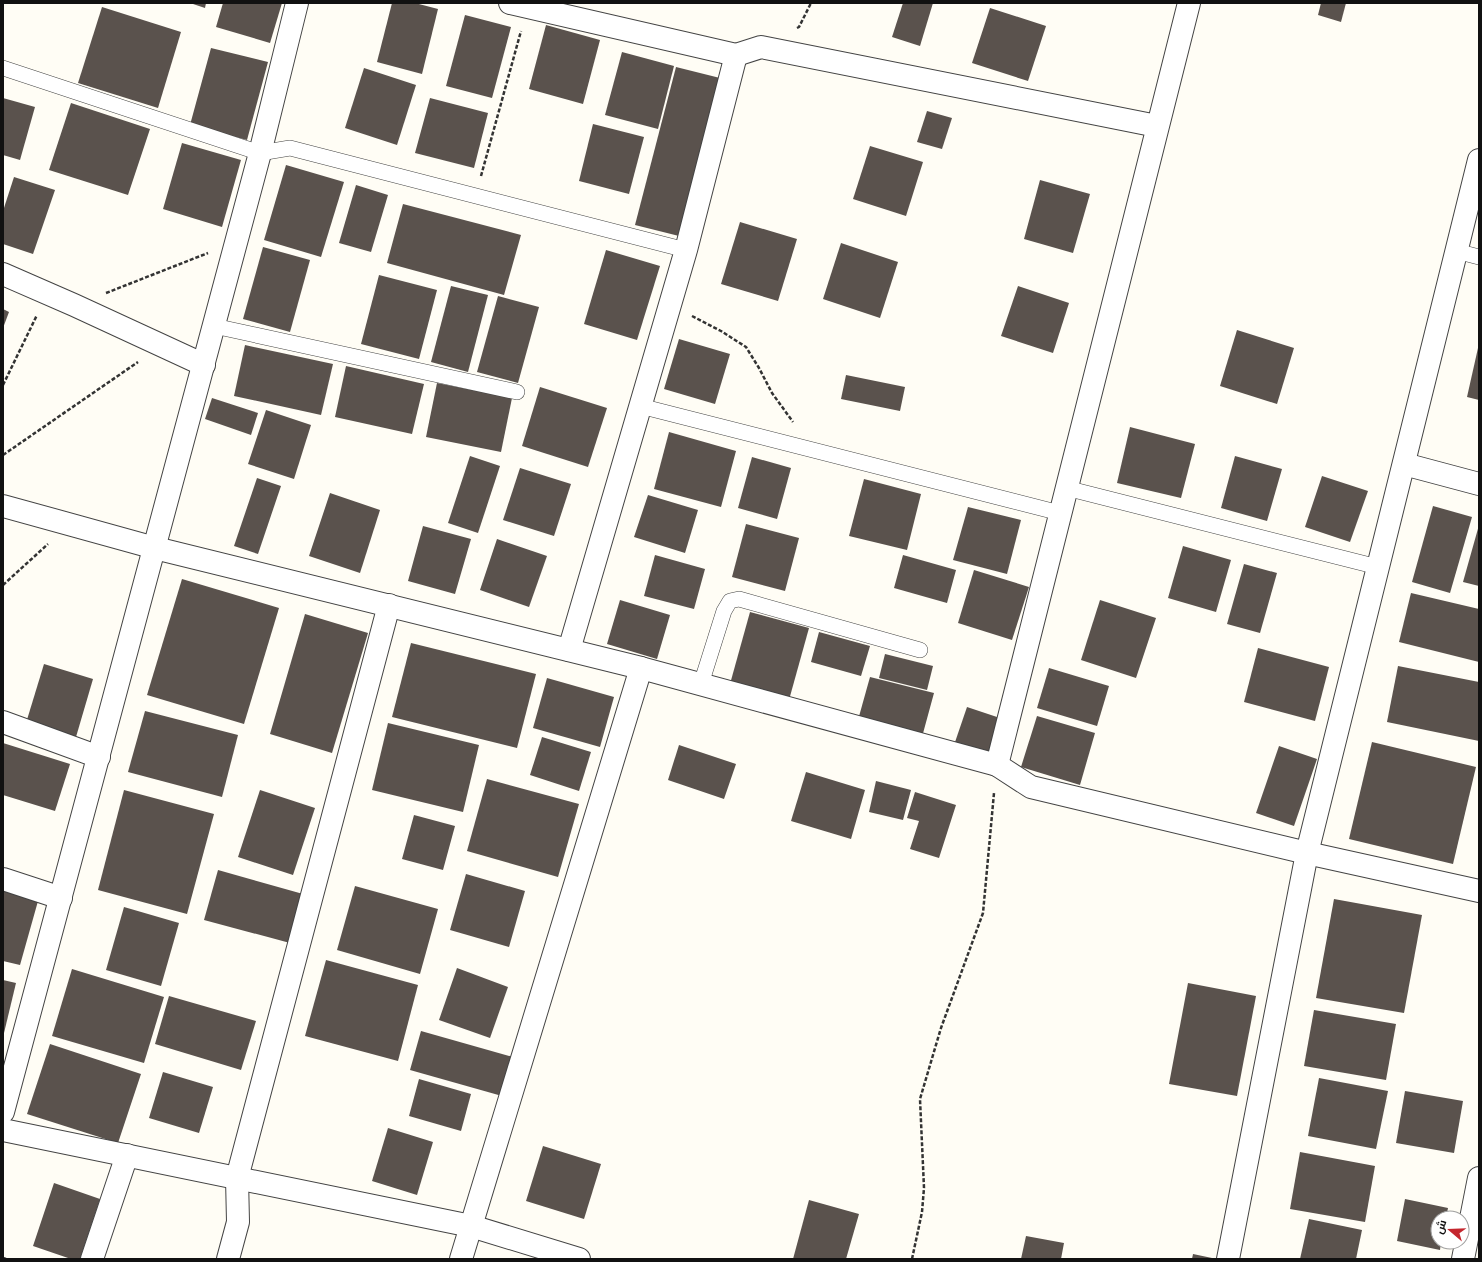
<svg xmlns="http://www.w3.org/2000/svg" width="1482" height="1262" font-family="'Roboto Serif',Cairo,serif">
  <style>
    .building { fill: #5a524d }
    .lines { fill: none; stroke-linecap: round; stroke-linejoin: round }
    .lane-casing { stroke: #444; stroke-width: 16 }
    .street-casing { stroke: #444; stroke-width: 24 }
    .path { stroke: #333; stroke-width: 2.5; stroke-dasharray: 4 2; stroke-linecap: butt }
    .lane { stroke: #fff; stroke-width: 15 }
    .street { stroke: #fff; stroke-width: 22 }
  </style>
  <rect width="100%" height="100%" fill="#fffdf5"/>
  <!-- building -->
  <g class="building">
    <path d="M190 3H206L205 8Z"/>
    <path d="M223 3H282L270 43 216 27Z"/>
    <path d="M392 3H415L438 9 422 74 377 62Z"/>
    <path d="M903 3H933L920 46 892 37Z"/>
    <path d="M1321 3H1346L1341 22 1318 15Z"/>
    <path d="M102 7 181 32 158 108 78 83Z"/>
    <path d="M990 8 1046 26 1028 81 972 63Z"/>
    <path d="M465 15 511 27 492 98 446 86Z"/>
    <path d="M546 25 600 40 583 104 529 89Z"/>
    <path d="M211 48 268 62 247 140 190 125Z"/>
    <path d="M622 52 674 66 658 129 605 115Z"/>
    <path d="M676 67 720 78 679 236 635 225Z"/>
    <path d="M364 68 416 85 397 145 345 128Z"/>
    <path d="M3 98 35 107 20 160 3 155Z"/>
    <path d="M430 98 488 113 474 168 415 153Z"/>
    <path d="M71 103 150 129 128 195 49 170Z"/>
    <path d="M927 111 952 118 942 149 917 142Z"/>
    <path d="M593 124 644 137 629 194 579 181Z"/>
    <path d="M182 143 241 160 222 227 163 209Z"/>
    <path d="M870 146 923 162 906 216 853 199Z"/>
    <path d="M286 165 344 182 321 257 264 240Z"/>
    <path d="M14 177 55 190 33 254 3 244V211Z"/>
    <path d="M1040 180 1090 194 1073 253 1024 239Z"/>
    <path d="M356 185 388 195 371 252 339 243Z"/>
    <path d="M403 204 521 235 504 295 387 263Z"/>
    <path d="M740 222 797 239 778 301 721 284Z"/>
    <path d="M841 243 898 262 880 318 823 299Z"/>
    <path d="M263 247 310 260 290 332 243 319Z"/>
    <path d="M606 250 660 266 637 340 584 324Z"/>
    <path d="M379 275 437 290 419 359 361 344Z"/>
    <path d="M451 286 488 295 468 372 431 362Z"/>
    <path d="M1018 286 1069 303 1053 353 1001 336Z"/>
    <path d="M498 296 539 307 518 383 477 372Z"/>
    <path d="M3 309 9 312 3 328Z"/>
    <path d="M1237 330 1294 348 1277 404 1220 386Z"/>
    <path d="M679 339 730 354 715 404 664 389Z"/>
    <path d="M245 345 333 364 321 415 234 396Z"/>
    <path d="M1478 348H1479V400L1467 397Z"/>
    <path d="M346 366 424 384 412 434 335 417Z"/>
    <path d="M846 375 905 387 900 411 841 399Z"/>
    <path d="M437 383 512 398 501 452 426 437Z"/>
    <path d="M540 387 607 408 588 467 522 446Z"/>
    <path d="M212 398 258 413 251 435 205 419Z"/>
    <path d="M266 410 311 425 294 479 248 464Z"/>
    <path d="M1130 427 1195 444 1181 498 1117 483Z"/>
    <path d="M669 432 736 451 721 507 654 489Z"/>
    <path d="M470 456 500 466 478 533 448 523Z"/>
    <path d="M1235 456 1282 469 1267 521 1221 508Z"/>
    <path d="M752 457 791 468 777 519 738 508Z"/>
    <path d="M520 468 571 484 554 536 503 520Z"/>
    <path d="M1322 476 1368 491 1350 542 1305 527Z"/>
    <path d="M257 478 281 486 258 554 234 546Z"/>
    <path d="M864 479 921 494 907 550 849 536Z"/>
    <path d="M330 493 380 510 360 573 309 556Z"/>
    <path d="M648 495 698 510 685 553 634 537Z"/>
    <path d="M1433 506 1472 517 1450 593 1412 582Z"/>
    <path d="M968 507 1021 520 1007 574 953 560Z"/>
    <path d="M746 524 799 538 785 591 732 577Z"/>
    <path d="M1479 525V586L1463 582Z"/>
    <path d="M423 526 471 539 455 594 408 581Z"/>
    <path d="M497 539 547 556 529 607 480 590Z"/>
    <path d="M1183 546 1231 560 1216 612 1168 598Z"/>
    <path d="M655 555 705 569 694 609 644 596Z"/>
    <path d="M903 555 956 570 947 603 894 588Z"/>
    <path d="M1244 564 1277 573 1260 633 1227 624Z"/>
    <path d="M974 570 1029 587 1012 640 958 623Z"/>
    <path d="M182 579 279 608 244 724 147 695Z"/>
    <path d="M1411 593 1479 609V662L1399 642Z"/>
    <path d="M620 600 670 615 657 659 607 644Z"/>
    <path d="M1100 600 1156 618 1136 678 1081 660Z"/>
    <path d="M750 612 809 628 789 700 730 684Z"/>
    <path d="M305 614 368 633 332 753 270 734Z"/>
    <path d="M819 632 870 646 861 676 811 662Z"/>
    <path d="M411 643 536 674 517 748 392 717Z"/>
    <path d="M1258 648 1329 667 1315 721 1244 702Z"/>
    <path d="M885 654 933 666 927 690 879 678Z"/>
    <path d="M44 664 93 679 76 737 26 723Z"/>
    <path d="M1398 666 1479 682V741L1387 722Z"/>
    <path d="M1049 668 1109 686 1097 726 1037 708Z"/>
    <path d="M870 677 934 693 922 737 858 720Z"/>
    <path d="M547 678 614 697 600 747 533 728Z"/>
    <path d="M967 707 1000 718 987 759 953 748Z"/>
    <path d="M145 711 238 735 222 797 128 772Z"/>
    <path d="M1037 716 1095 733 1080 785 1021 767Z"/>
    <path d="M388 723 479 745 463 812 372 790Z"/>
    <path d="M542 737 591 752 579 791 530 775Z"/>
    <path d="M1372 742 1476 767 1453 864 1349 839Z"/>
    <path d="M3 743 70 764 55 811 3 795Z"/>
    <path d="M679 745 736 764 724 799 668 780Z"/>
    <path d="M1279 746 1317 759 1294 826 1256 813Z"/>
    <path d="M806 772 865 790 851 839 791 821Z"/>
    <path d="M487 779 579 804 558 877 467 851Z"/>
    <path d="M876 781 911 790 903 820 869 812Z"/>
    <path d="M124 790 214 814 187 914 98 890Z"/>
    <path d="M260 790 315 808 293 875 238 857Z"/>
    <path d="M915 792 956 805 939 858 910 849 919 821 907 818Z"/>
    <path d="M414 815 455 826 443 870 402 859Z"/>
    <path d="M218 870 303 894 290 943 204 920Z"/>
    <path d="M466 874 525 891 509 947 450 930Z"/>
    <path d="M355 886 438 909 420 974 337 950Z"/>
    <path d="M3 891 38 901 20 965 3 961Z"/>
    <path d="M1334 899 1422 915 1404 1013 1316 998Z"/>
    <path d="M124 907 179 923 161 986 106 970Z"/>
    <path d="M326 960 418 985 398 1061 305 1036Z"/>
    <path d="M457 968 508 987 490 1038 439 1020Z"/>
    <path d="M72 969 164 997 144 1063 52 1036Z"/>
    <path d="M3 980 16 983 4 1033H3Z"/>
    <path d="M1188 983 1256 996 1237 1096 1169 1084Z"/>
    <path d="M169 996 256 1021 241 1070 155 1044Z"/>
    <path d="M1314 1010 1396 1024 1386 1080 1304 1066Z"/>
    <path d="M421 1031 513 1057 502 1096 410 1070Z"/>
    <path d="M50 1044 141 1074 118 1143 27 1114Z"/>
    <path d="M163 1072 213 1087 199 1133 149 1118Z"/>
    <path d="M1319 1078 1388 1091 1376 1149 1308 1136Z"/>
    <path d="M419 1079 471 1094 461 1131 409 1116Z"/>
    <path d="M1405 1091 1463 1101 1454 1153 1396 1143Z"/>
    <path d="M388 1128 433 1142 417 1195 372 1181Z"/>
    <path d="M543 1146 601 1164 584 1219 526 1201Z"/>
    <path d="M1300 1152 1375 1166 1365 1222 1290 1209Z"/>
    <path d="M54 1183 100 1199 80 1259H71L33 1246Z"/>
    <path d="M1405 1199 1448 1208 1446 1218H1438V1242H1441L1440 1250 1397 1241Z"/>
    <path d="M809 1200 859 1214 846 1259H793Z"/>
    <path d="M1309 1219 1362 1230 1356 1259H1300Z"/>
    <path d="M1026 1236 1064 1243 1061 1259H1021Z"/>
    <path d="M1193 1254 1212 1258V1259H1192Z"/>
  </g>
  <g class="lines">
    <defs>
      <g id="lane">
        <path d="M3 68 260 153 290 148 686 250"/>
        <path d="M1456 251 1479 257"/>
        <path d="M214 326 517 392"/>
        <path d="M640 406 1060 513"/>
        <path d="M1066 488 1378 567"/>
        <path d="M701 684 724 611 730 601 739 599 920 650"/>
      </g>
      <g id="street">
        <path d="M510 3 736 55 761 47 1157 126"/>
        <path d="M3 274 74 305 204 365"/>
        <path d="M1404 464 1479 484"/>
        <path d="M3 506 155 548 641 668 997 765 1031 787 1307 853 1479 891"/>
        <path d="M569 650 686 250 736 55"/>
        <path d="M3 722 99 757"/>
        <path d="M997 765 1189 3"/>
        <path d="M3 879 61 898"/>
        <path d="M3 1112 260 153 297 3"/>
        <path d="M3 1130 471 1226 579 1259"/>
        <path d="M92 1259 127 1155"/>
        <path d="M228 1259 238 1222 237 1178 389 605"/>
        <path d="M461 1259 641 668"/>
        <path d="M1228 1259 1307 853 1479 160"/>
        <path d="M1463 1259 1479 1178"/>
      </g>
    </defs>
    <!-- lane casing -->
    <use href="#lane" class="lane-casing"/>
    <!-- street casing -->
    <use href="#street" class="street-casing"/>
    <!-- path -->
    <g class="path">
      <path d="M797 28 799 27 811 3"/>
      <path d="M481 176 521 31"/>
      <path d="M106 293 208 253"/>
      <path d="M692 316 721 331 746 347 759 368 772 393 793 422"/>
      <path d="M3 385 37 315"/>
      <path d="M3 455 138 362"/>
      <path d="M3 585 48 544"/>
      <path d="M3 1258 6 1259"/>
      <path d="M912 1259 922 1212 924 1188 920 1099 941 1028 983 913 994 793"/>
    </g>
    <!-- lane -->
    <use href="#lane" class="lane"/>
    <!-- street -->
    <use href="#street" class="street"/>
  </g>
  <!-- border -->
  <rect width="1482" height="1262" fill="none" stroke="#111111" stroke-width="8"/>
  <!-- north arrow -->
  <g transform="translate(1450 1230) rotate(289)"><circle r="19" fill="#ffffff" stroke="#a0a0a0"/>
  <path d="M0-3L7 15L0 10L-7 15Z" fill="#c4262e"/>
  <text y="-6" font-size="11" font-weight="bold" text-anchor="middle" fill="#111111">ش</text>
  </g>
</svg>
